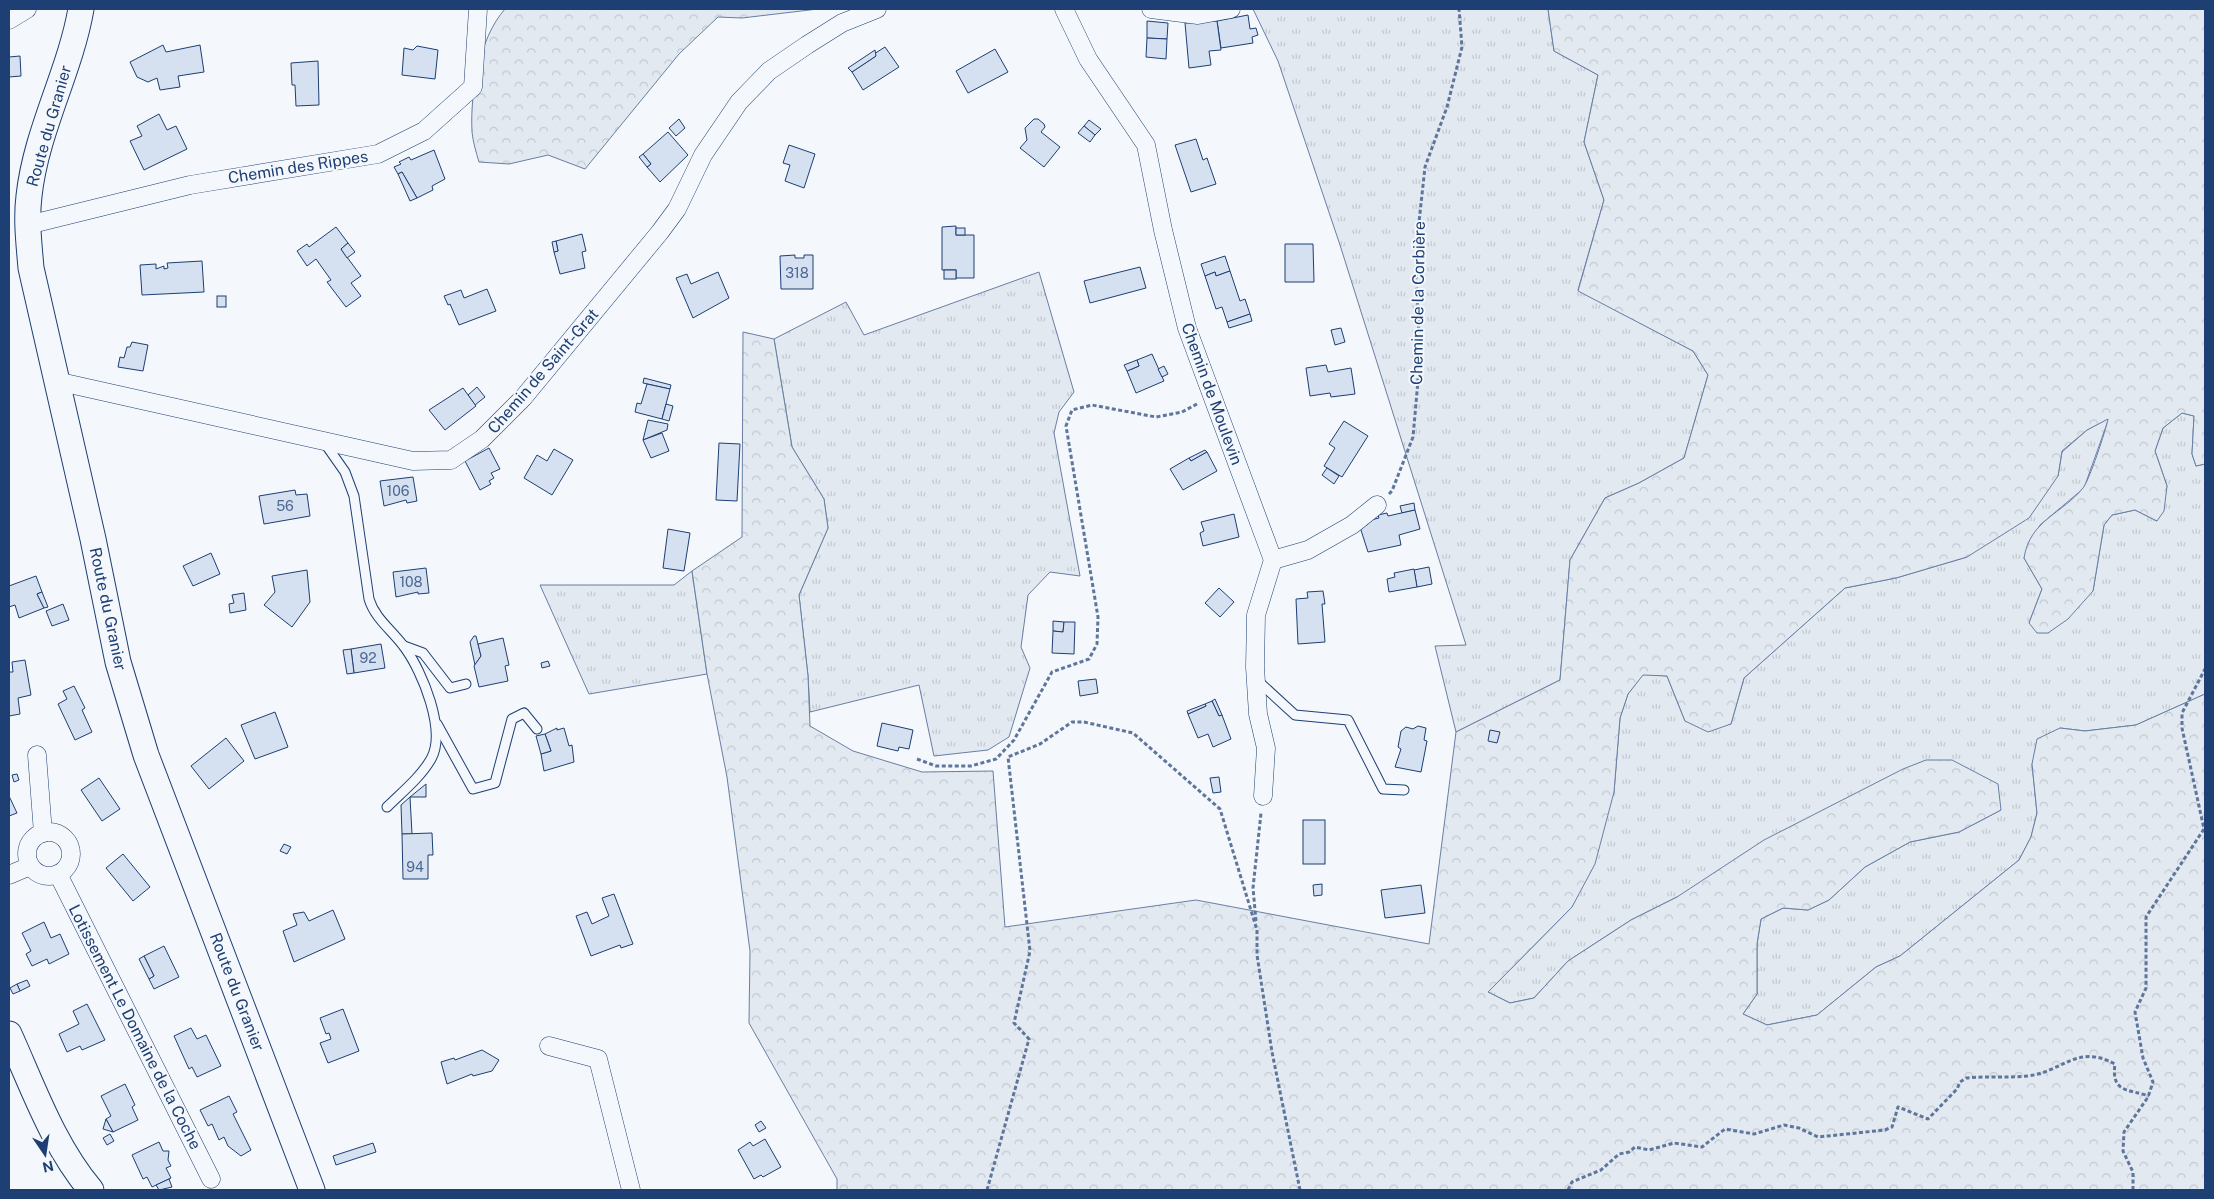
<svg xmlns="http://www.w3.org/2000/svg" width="2214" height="1199" font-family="'Public Sans',sans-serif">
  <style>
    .grass { fill: url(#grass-tufts); stroke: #687fa3 }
    .forest { fill: url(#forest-crowns); stroke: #687fa3 }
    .building { fill: #d5e0f0; stroke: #1d3f73 }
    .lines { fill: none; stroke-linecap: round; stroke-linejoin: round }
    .lane-casing { stroke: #1d3f73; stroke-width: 11 }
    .street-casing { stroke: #1d3f73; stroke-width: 19 }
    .secondary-casing { stroke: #1d3f73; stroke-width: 27 }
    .path { stroke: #5e769c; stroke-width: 3; stroke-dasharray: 4 2.5; stroke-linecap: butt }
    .lane { stroke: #f4f7fb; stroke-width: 9 }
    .street { stroke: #f4f7fb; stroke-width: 18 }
    .secondary { stroke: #f4f7fb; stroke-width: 25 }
    .labels { text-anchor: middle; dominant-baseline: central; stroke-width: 4; stroke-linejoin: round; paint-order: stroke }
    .number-label { font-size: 14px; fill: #4b6792 }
    .street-label { font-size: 16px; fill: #1d3f73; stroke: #f4f7fb }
  </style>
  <defs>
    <pattern id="grass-tufts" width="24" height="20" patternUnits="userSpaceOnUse" patternTransform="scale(1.25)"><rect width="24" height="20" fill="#e3e9f0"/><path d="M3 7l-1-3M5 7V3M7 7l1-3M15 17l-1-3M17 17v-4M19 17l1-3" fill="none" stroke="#c2c9d1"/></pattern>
    <pattern id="forest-crowns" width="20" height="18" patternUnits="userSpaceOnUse" patternTransform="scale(1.25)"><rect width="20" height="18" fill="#e3e9f0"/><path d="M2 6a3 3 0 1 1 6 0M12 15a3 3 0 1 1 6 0" fill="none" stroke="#c2c9d1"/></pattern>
  </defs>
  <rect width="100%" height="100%" fill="#f4f7fb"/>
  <!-- grass -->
  <g class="grass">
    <path d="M1253 9H1548L1554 51 1598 75 1584 142 1604 200 1578 290 1693 351 1708 375 1684 458 1639 483 1605 498 1570 560 1560 680 1456 732 1435 646 1466 645 1340 245 1278 61Z"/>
    <path d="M1039 272 1074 392 1059 412 1054 433 1080 576 1050 572 1028 595 1021 647 1030 668 1009 737 988 750 934 756 919 685 810 712 808 676 799 595 828 528 824 499 792 447 774 339 846 302 864 335Z"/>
    <path d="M2182 413 2194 416 2192 454 2196 466 2205 464V694L2136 725 2085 731 2060 728 2032 764 2037 813 2031 837 2019 860 1900 956 1876 967 1817 1015 1767 1025 1743 1014 1757 994V944L1761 919 1783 908 1808 910 1829 900 1865 867 1910 842 1959 832 2001 810 1677 897 1631 920 1568 961 1534 998 1510 1003 1488 992 1572 907 1614 792 1620 718 1628 694 1643 674 1667 676 1685 721 1731 724 1744 678 1845 588 1896 578 1967 557 2058 476 2062 452 2087 430 2109 418 2084 488 2040 525 2024 558 2042 589 2029 623 2093 591 2104 525 2112 515 2135 510 2157 521 2167 486 2155 451 2163 428Z"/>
    <path d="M692 571 707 674 589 694 540 585H674Z"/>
  </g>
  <!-- forest -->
  <g class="forest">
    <path d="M505 9H818L742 18 718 17 679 54 585 169 548 155 509 164 479 162C476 152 473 142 472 132 470 94 479 38 505 9Z"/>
    <path d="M1548 9H2205V464L2196 466 2192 454 2194 416 2182 413 2163 428 2155 451 2167 486 2164 511 2157 521 2135 510 2112 515 2104 525 2093 591 2068 619 2048 633H2037L2029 623 2042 589 2024 558C2030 520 2062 514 2083 488 2089 481 2106 430 2108 419L2087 430 2062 451 2058 476 2029 518 1967 557 1896 578 1845 588 1744 678 1731 724 1708 732 1685 721 1667 676 1643 675 1628 694 1620 718 1614 792 1595 864 1572 907 1488 992 1510 1003 1534 998 1568 961 1631 920 1677 897 1764 840 1903 769 1926 760H1952L1998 784 2001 810 1959 832 1910 842 1865 867 1829 900 1808 910 1783 908 1761 919 1757 944V994L1743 1014 1767 1025 1817 1015 1876 967 1900 956 2019 860 2031 837 2037 813 2032 764 2037 739 2060 728 2085 731 2136 725 2205 694V1190H837V1179L749 1023 750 951 727 777 707 674 692 571 742 537 743 332 774 339 792 447 824 499 828 528 799 595 808 676 810 726 853 751 922 772 993 771 1005 927 1196 900 1429 944 1456 732 1560 680 1570 560 1605 498 1639 483 1684 458 1708 375 1693 351 1578 291 1604 200 1584 142 1598 75 1554 51Z"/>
  </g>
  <!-- building -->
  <g class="building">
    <path d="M1248 15 1250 29 1256 28 1258 35 1252 37 1253 43 1221 48 1217 21Z"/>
    <path d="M1147 21 1168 23 1167 39 1147 38Z"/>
    <path d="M1217 21 1221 50 1209 51 1211 65 1189 68 1185 23Z"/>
    <path d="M1147 38 1167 39 1166 59 1146 57Z"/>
    <path d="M163 45 166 52 200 45 204 72 178 76 180 87 160 90 157 78 148 82 137 77 130 62Z"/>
    <path d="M417 46 438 50 435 79 402 75 404 48 413 50Z"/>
    <path d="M885 47 899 67 863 90 852 72 876 56 874 54Z"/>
    <path d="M995 49 1008 72 968 93 956 71Z"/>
    <path d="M875 50 876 56 852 72 848 68Z"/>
    <path d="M20 56 21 76 9 77V57Z"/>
    <path d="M318 61 319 105 296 106 295 85H292L291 63Z"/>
    <path d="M159 114 167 130 176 126 187 149 144 170 130 141 142 136 137 126Z"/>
    <path d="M679 119 685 128 676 136 669 128Z"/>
    <path d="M1034 119H1038L1044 124 1045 127 1041 132 1060 147 1044 167 1020 148 1027 140 1025 128Z"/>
    <path d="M1089 120 1101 129 1095 135 1084 126Z"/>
    <path d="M1084 126 1095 135 1090 142 1078 133Z"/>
    <path d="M668 132 688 155 660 182 647 167 651 164 643 154Z"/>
    <path d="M1196 139 1203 160 1207 158 1216 184 1191 192 1175 145Z"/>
    <path d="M789 145 815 154 804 188 785 181 790 165 783 163Z"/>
    <path d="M434 150 445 179 432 186 433 190 417 198 402 172 398 174 394 167 401 164 399 162 409 157 411 160Z"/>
    <path d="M643 154 651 164 647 167 639 157Z"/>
    <path d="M402 172 417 198 410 201 398 174Z"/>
    <path d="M956 226V235H974V278H956V270H942V227Z"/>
    <path d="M336 227 348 243 341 249 361 276 351 283 361 296 346 307 327 282 331 280 316 259 307 266 297 251 307 244 309 247Z"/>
    <rect x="956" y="228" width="9" height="7"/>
    <path d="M582 234 586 251 582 252 585 268 560 274 554 252 558 251 556 241Z"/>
    <path d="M556 241 558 251 554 252 552 242Z"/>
    <path d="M348 243 355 252 347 258 341 249Z"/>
    <path d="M1285 244H1313L1314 282H1285Z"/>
    <path d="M795 255V258H804V255H813V289H781L780 256Z"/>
    <path d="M1225 256 1230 271 1216 276 1215 272 1205 276 1201 264Z"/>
    <path d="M202 261 204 292 142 295 140 265 156 264V269L164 266V269L168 268 167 263Z"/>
    <path d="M1140 267 1146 288 1090 303 1084 281Z"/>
    <rect x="944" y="270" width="12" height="9"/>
    <path d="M1230 271 1240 301 1245 299 1250 314 1227 322 1222 307 1216 309 1205 276 1215 272 1216 276Z"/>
    <path d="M718 272 729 298 693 318 676 278 687 274 691 284Z"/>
    <path d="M487 289 496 311 459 325 450 304 448 305 444 296 461 290 464 298Z"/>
    <rect x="217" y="296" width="9" height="11"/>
    <path d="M1250 314 1252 321 1229 328 1227 322Z"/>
    <path d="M1341 328 1345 342 1335 345 1331 330Z"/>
    <path d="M132 342 148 345 143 371 118 367 120 357 124 358 127 347H130Z"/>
    <path d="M1152 354 1164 381 1136 393 1127 371 1139 366 1137 360Z"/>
    <path d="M1137 360 1139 366 1127 371 1124 365Z"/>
    <path d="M1326 365 1328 372 1351 368 1355 394 1331 397 1330 393 1310 396 1306 368Z"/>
    <path d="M1164 366 1168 374 1162 377 1158 369Z"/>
    <path d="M644 378 671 385 670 389 643 383Z"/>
    <path d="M647 384 670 389 662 419 635 412 637 403 641 404Z"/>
    <path d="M477 387 485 397 475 405 468 395Z"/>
    <path d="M463 388 476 406 445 430 429 410Z"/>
    <path d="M666 404 673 406 669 421 662 419Z"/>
    <path d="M648 420 668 424 667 430 643 440Z"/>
    <path d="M1344 421 1368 436 1342 477 1324 466 1335 448 1329 444Z"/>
    <path d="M662 433 669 451 651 458 643 440Z"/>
    <path d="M719 443 740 444 737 501 716 500Z"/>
    <path d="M489 448 500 469 491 473 494 478 489 481 491 484 480 490 465 461Z"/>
    <path d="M554 449 573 460 552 495 524 478 537 455 547 461Z"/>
    <path d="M1205 450 1207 452 1191 461 1189 458Z"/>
    <path d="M1207 452 1217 471 1183 490 1170 469 1189 458 1191 461Z"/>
    <path d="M1327 468 1339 476 1334 484 1322 475Z"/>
    <path d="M413 477 417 501 407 503 406 500 384 506 380 481Z"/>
    <path d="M295 490 296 495 307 494 310 516 264 524 259 496Z"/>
    <path d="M1414 503 1415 510 1402 513 1400 506Z"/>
    <path d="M1415 510 1420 529 1399 535 1401 545 1368 552 1360 527 1368 524 1367 521 1379 518 1378 515 1387 513 1388 516Z"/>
    <path d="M1234 514 1239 537 1203 546 1200 533 1204 531 1201 522Z"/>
    <path d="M668 529 690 533 684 571 663 568Z"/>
    <path d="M211 553 220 574 193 586 183 566Z"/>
    <path d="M1429 567 1432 584 1417 587 1414 570Z"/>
    <path d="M426 568 429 593 418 594V592L396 597 393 572Z"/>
    <path d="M1414 569 1417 587 1389 592 1387 579 1395 577 1394 573Z"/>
    <path d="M307 570 310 602 292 627 264 605 275 592 272 576Z"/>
    <path d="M36 576 42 592 37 594 44 608 19 618 15 605 9 607V586Z"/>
    <path d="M1219 588 1234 602 1220 617 1205 603Z"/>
    <path d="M1323 591 1325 604H1322L1325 642 1298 644 1296 599 1308 598 1307 592Z"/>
    <path d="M42 592 48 607 44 608 37 594Z"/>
    <path d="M244 593 246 610 230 613 229 604 234 603 232 595Z"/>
    <path d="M63 604 69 620 52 626 46 611Z"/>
    <path d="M1053 621 1064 622 1063 632 1053 631Z"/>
    <path d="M1064 622H1075L1074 654 1052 653 1053 631 1063 632Z"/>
    <path d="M474 636H476L481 656 475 665 470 642Z"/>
    <path d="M503 638 509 665 505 666 508 681 479 687 474 666 481 656 478 644Z"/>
    <path d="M381 644 385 668 354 673 351 649Z"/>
    <path d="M351 649 354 673 347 674 343 650Z"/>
    <path d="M25 660 31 695 18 698 20 714 9 716V672H13L12 662Z"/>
    <path d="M548 661 550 666 542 668 541 663Z"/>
    <path d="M1096 679 1098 693 1080 696 1078 681Z"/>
    <path d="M74 686 85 708 82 710 92 732 75 740 58 704 67 699 63 691Z"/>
    <path d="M1215 699 1222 715 1219 716 1212 701Z"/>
    <path d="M1212 701 1219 716 1222 715 1231 739 1213 747 1208 734 1198 738 1188 714 1206 706 1205 704Z"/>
    <path d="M1205 704 1206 706 1188 714 1187 711Z"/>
    <path d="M275 712 288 747 255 759 241 725Z"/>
    <path d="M882 723 913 730 909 749 899 747 898 751 877 746Z"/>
    <path d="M1418 726 1426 728 1424 740 1427 741 1421 772 1395 767 1401 749 1398 747 1401 731 1406 727 1413 729Z"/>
    <path d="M557 728V730L564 728 569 746 572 745 574 762 544 771 541 754 551 751 545 734Z"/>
    <path d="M1490 730 1500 732 1497 743 1488 741Z"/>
    <path d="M545 734 551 751 541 754 536 736Z"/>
    <path d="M226 738 244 761 209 789 191 766Z"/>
    <path d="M17 774 19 780 14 782 12 775Z"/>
    <path d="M1219 777 1221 792 1213 793 1210 778Z"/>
    <path d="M99 778 120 809 102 821 81 790Z"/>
    <path d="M426 784V797H410Z"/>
    <path d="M9 796 17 813 9 816Z"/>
    <path d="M410 797 412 834H402L401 805Z"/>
    <rect x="1303" y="820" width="22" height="44"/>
    <path d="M432 833 433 855H428V879H403L402 834Z"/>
    <path d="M284 844 291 847 287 854 280 851Z"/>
    <path d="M123 854 150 887 133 901 106 868Z"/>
    <path d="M1322 884V895L1314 896 1313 885Z"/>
    <path d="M1421 885 1425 913 1385 918 1381 890Z"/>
    <path d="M614 894 633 944 621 948 620 945 591 956 576 916 587 912 592 924 609 916 602 898Z"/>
    <path d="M333 910 345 939 294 962 283 931 297 925 293 914 304 912 309 921Z"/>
    <path d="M44 922 51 938 60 934 69 954 49 964 47 959 32 966 26 954 31 951 22 933Z"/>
    <path d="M164 946 179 977 154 989 149 979 154 976 144 956Z"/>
    <path d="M144 956 154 976 149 979 139 959Z"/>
    <path d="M27 980 30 986 20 991 17 984Z"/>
    <path d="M17 984 20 991 13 994 10 988Z"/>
    <path d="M87 1004 105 1040 82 1050 80 1046 67 1052 59 1034 79 1024 73 1011Z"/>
    <path d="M343 1009 359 1051 328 1063 320 1043 331 1039 329 1033 326 1034 320 1018Z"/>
    <path d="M191 1028 197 1039 206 1035 221 1066 197 1077 192 1067 189 1069 174 1036Z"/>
    <path d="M482 1050 499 1060 492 1071 473 1076 472 1074 447 1084 441 1062 454 1058 455 1060Z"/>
    <path d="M125 1084 135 1105 132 1107 138 1120 113 1132 106 1119 111 1116 101 1096Z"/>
    <path d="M229 1096 237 1112 233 1114 251 1150 241 1156 228 1146 224 1137 219 1140 212 1124 208 1126 200 1110Z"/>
    <path d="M106 1119 113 1132 103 1129Z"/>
    <path d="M761 1121 766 1128 759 1132 755 1125Z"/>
    <path d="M110 1134 114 1141 107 1145 103 1138Z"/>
    <path d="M765 1139 781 1167 763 1177 761 1175 754 1179 738 1150 750 1142 753 1146Z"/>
    <path d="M159 1142 163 1151H169L168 1160 171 1166 166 1168 171 1178 152 1187 147 1177 143 1179 132 1155Z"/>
    <path d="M373 1143 376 1152 336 1165 333 1156Z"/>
    <path d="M169 1179 172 1187 159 1190 156 1185Z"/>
  </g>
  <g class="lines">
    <defs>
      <g id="lane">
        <path d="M324 442 345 472 354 496 369 599C375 619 393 631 405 648 422 671 447 731 431 759 420 778 402 792 387 807"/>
        <path d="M404 646 423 653 450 688 466 684"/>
        <path d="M1258 681 1295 715 1348 720 1383 789 1404 790"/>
        <path d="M437 724 473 789 495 783 512 719 524 713 537 729"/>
      </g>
      <g id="street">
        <path d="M1064 9 1088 59 1146 145 1163 230 1187 328 1273 560 1256 615 1255 667 1258 714 1266 748 1263 796"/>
        <path d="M1151 9 1198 15 1231 9"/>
        <path d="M9 20 27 9"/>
        <path d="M27 223H36L190 185 378 154 424 131 473 87 478 9"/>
        <path d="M56 381 413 461 451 460 482 439 523 398 660 232 677 209 703 155 739 102 769 71 807 45 842 23 877 9"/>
        <path d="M1273 560 1308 550 1352 525 1377 505"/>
        <path d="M37 755 43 833"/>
        <circle cx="49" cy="854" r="22"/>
        <path d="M58 874 211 1179"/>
        <path d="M9 875 30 866"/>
        <path d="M549 1046 598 1059 631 1190"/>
      </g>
      <g id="secondary">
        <path d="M81 9C70 72 36 131 29 196 26 220 29 244 31 268L93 539 118 662 146 755 312 1190"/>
        <path d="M9 1034C33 1087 53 1145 91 1190"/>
      </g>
    </defs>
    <!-- lane casing -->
    <use href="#lane" class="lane-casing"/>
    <!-- street casing -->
    <use href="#street" class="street-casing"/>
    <!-- secondary casing -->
    <use href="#secondary" class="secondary-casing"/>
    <!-- path -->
    <g class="path">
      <path d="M1389 494 1392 491 1413 437 1420 358 1416 271 1419 222 1425 167 1447 107 1462 47 1459 9"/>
      <path d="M917 759 936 766H971L996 759 1014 740 1052 672 1089 659 1097 644 1098 617 1066 426 1072 410 1092 405 1156 417 1182 412 1197 404"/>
      <path d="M1256 921 1253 888 1261 813"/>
      <path d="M1257 930V955L1272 1052 1300 1190"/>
      <path d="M987 1190 1029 1039 1014 1023 1030 951 1008 757 1040 744 1072 722H1084L1133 733 1220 809 1257 930"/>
      <path d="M1568 1190 1572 1182 1601 1170 1619 1154 1629 1152 1635 1147 1649 1150 1674 1143 1702 1147 1725 1129 1754 1134 1784 1125 1799 1128 1818 1137 1885 1130 1892 1127 1898 1107 1928 1119 1957 1089 1960 1082 1966 1078C1986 1076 2007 1078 2027 1076 2061 1073 2077 1043 2115 1064 2111 1093 2128 1089 2149 1096"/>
      <path d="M2133 1190V1172L2123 1151 2124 1132 2148 1097 2153 1082 2143 1058 2135 1012 2146 988V917L2204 829 2182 728V713L2205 669"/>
    </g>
    <!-- lane -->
    <use href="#lane" class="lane"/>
    <!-- street -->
    <use href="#street" class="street"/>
    <!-- secondary -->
    <use href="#secondary" class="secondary"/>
  </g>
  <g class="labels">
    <!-- number labels -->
    <g class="number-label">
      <text x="797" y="273">318</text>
      <text x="398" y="491">106</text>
      <text x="285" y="506">56</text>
      <text x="411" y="582">108</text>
      <text x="368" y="658">92</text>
      <text x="415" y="867">94</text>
    </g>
    <!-- street labels -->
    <g class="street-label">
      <text transform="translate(49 126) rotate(-74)">Route du Granier</text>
      <text transform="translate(298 167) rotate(-9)">Chemin des Rippes</text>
      <text transform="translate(1418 303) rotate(-89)">Chemin de la Corbière</text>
      <text transform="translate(543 371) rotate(-49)">Chemin de Saint-Grat</text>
      <text transform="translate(1212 394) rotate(70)">Chemin de Moulevin</text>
      <text transform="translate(108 609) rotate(78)">Route du Granier</text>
      <text transform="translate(237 992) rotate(69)">Route du Granier</text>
      <text transform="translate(135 1027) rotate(63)">Lotissement Le Domaine de la Coche</text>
    </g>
  </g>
  <!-- border -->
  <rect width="2214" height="1199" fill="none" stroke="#1d3f73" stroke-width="20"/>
  <!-- north arrow -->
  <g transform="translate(45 1154) rotate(167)" stroke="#f4f7fb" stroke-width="4" paint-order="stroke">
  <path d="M0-4L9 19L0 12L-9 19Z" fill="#1d3f73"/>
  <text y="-8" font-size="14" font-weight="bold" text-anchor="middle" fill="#1d3f73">N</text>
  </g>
</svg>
